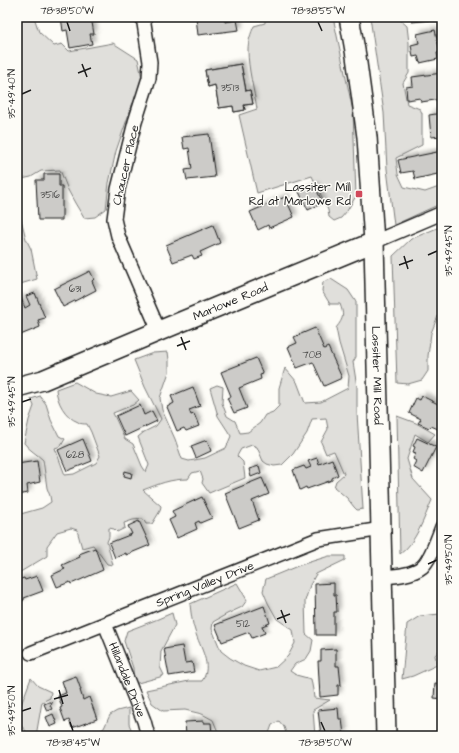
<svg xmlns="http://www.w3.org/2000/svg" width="459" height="753" font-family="'Architects Daughter',sans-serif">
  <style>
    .green { fill: #e0dfdb; stroke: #7e7e7c }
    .building { fill: #cccbc8; stroke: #1c1c1c; fill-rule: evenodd; filter: url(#shadow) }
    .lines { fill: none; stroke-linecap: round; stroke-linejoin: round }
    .street-casing { stroke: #1c1c1c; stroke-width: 16 }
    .secondary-casing { stroke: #1c1c1c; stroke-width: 22 }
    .street { stroke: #fdfcf7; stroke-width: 13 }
    .secondary { stroke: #fdfcf7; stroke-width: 19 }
    .ticks { fill: none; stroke: #1c1c1c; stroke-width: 1.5 }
    .poi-dot { fill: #d1495b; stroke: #fdfcf7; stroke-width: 1.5 }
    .labels { text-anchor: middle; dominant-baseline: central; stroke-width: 3; stroke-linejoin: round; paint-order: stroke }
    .number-label { font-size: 10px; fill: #484847 }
    .street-label { font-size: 12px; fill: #1c1c1c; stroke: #fdfcf7 }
    .poi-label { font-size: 12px; fill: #1c1c1c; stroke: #fdfcf7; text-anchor: end }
    .neatline { fill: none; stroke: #1c1c1c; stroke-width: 1.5 }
    .ticks-label { font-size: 10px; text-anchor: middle; fill: #1c1c1c }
  </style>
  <defs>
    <filter id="shadow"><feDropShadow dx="3.5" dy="-3.5" stdDeviation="2" flood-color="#0004"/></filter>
  </defs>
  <rect width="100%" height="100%" fill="#fdfcf7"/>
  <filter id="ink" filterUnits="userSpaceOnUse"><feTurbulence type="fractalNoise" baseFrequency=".025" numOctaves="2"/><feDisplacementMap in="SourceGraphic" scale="8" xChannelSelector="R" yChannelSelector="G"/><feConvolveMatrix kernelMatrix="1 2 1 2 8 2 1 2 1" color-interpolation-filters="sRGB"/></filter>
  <g filter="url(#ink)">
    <!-- green -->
    <g class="green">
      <path d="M17 17H34L39 32 54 46 62 44 69 51 113 43 138 59 143 83 132 105 116 151 109 183 106 209 95 217 84 218 75 203 68 190 60 170 41 171 31 177 17 180Z"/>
      <path d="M265 17H333L353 111 356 196 347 211 341 218 334 221 329 217 328 210 312 176 257 193 239 115 257 109C254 90 248 69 248 50 248 41 251 33 254 26L265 23Z"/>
      <path d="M370 17H397L407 26 409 43V73L403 83 407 104 420 109 422 113V145L396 158 398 174 404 187 425 192 442 186V203L394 225 387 169 384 113Z"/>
      <path d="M17 203 19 206 21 219 26 239 31 249 37 279 17 285Z"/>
      <path d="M442 226V306L431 333 428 356V371L422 380 408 384 397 383 393 256 411 239Z"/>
      <path d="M331 279 348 290 356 302V357L353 362 357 387V413L363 509 357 510 354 507 347 498 334 487 336 481 344 474 334 451 326 454 321 442 328 429 326 418 312 419 307 433 293 454 282 465 274 466 267 464 263 461 257 447 252 445 241 449 237 456 243 462 245 478 209 493 202 483 203 479 200 471 192 473 188 479C170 479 159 484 143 490L161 506 160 511 152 524H146L143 519 133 520 124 523 125 528 117 532 114 529 109 528V537L107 542 113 565 107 564 93 545 82 548 77 530 71 528 57 532 47 546V556L17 574V515L42 508 51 502 50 496 47 488 43 460C37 454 29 450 24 443L29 420 34 406 31 399 40 396 46 404 51 420 59 436 65 439 61 446 55 448 65 475 74 474 96 463 100 456 91 432 87 424C84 424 80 424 78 422 65 417 57 402 56 389L75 382 96 394 111 397 131 391 139 400 133 405 113 413 125 439 133 444 142 466 146 472 149 465 138 437 144 432 156 426 161 419 145 387 134 360 153 353 168 352 169 360V372L160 398 162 410 175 439 182 459 189 461 205 458 226 448 231 436 218 416 210 388 217 385 223 387 222 403 227 416 235 421 240 433 248 432 260 423 265 415 273 412 279 406V388L285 368 297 382 305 403 321 402 348 388 349 376 339 343 336 328C344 318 344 315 340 304H330L322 291 323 282Z"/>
      <path d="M397 416 416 423 435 434 428 442 415 434 407 459 413 479 432 500C424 518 416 543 400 554Z"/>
      <path d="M329 556H345V560L316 574 310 585 305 601 306 634 313 640 311 651 306 659 295 664 290 671 296 675 311 679 313 690 314 698 330 700 313 710 315 736H287L284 727 279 721 272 725 268 736H219L218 732 213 720 202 714 185 710 163 711 152 703 146 690 189 681H202C213 665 200 648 195 631 192 623 191 613 190 604L237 583 247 600 242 607 227 614 213 622 212 629 221 651 230 658 244 666 259 671 276 667 288 656 295 643 293 630 277 619 268 603 263 591 266 579 300 565Z"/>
      <path d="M172 613 175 625 161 651 160 667 164 675 160 677 134 684 133 668 124 641 127 631 158 619Z"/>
      <path d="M440 614 442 616V647L435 655 437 665 413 676 402 679 407 624 420 616Z"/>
      <path d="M31 678 38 686 51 692 50 698 42 702 36 736H24L26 731 19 723 18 713Z"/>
      <path d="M129 708V724L134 736H93L104 728 110 715 117 711Z"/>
    </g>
    <!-- building -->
    <g class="building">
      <path d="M61 17H91L94 34H90L92 44 70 48 67 30 63 31Z"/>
      <path d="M196 17H224L225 22 237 20 239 30 198 35Z"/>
      <path d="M411 17H432V20L412 22Z"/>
      <path d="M435 30 440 52 437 53 438 59 420 63 418 56 413 57 411 45 419 43 417 34Z"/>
      <path d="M241 64 246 91 250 90 253 104 244 105 245 110 234 112 233 106 219 108 215 85 208 87 205 70ZM230 83 233 97 227 99 224 84Z"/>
      <path d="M241 64 246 91 250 90 253 104 244 105 245 110 234 112 233 106 219 108 215 85 208 87 205 70Z"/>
      <path d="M442 73V99L421 102 420 98 407 100 406 87 413 86 412 77Z"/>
      <path d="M442 113V136L431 137 429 115Z"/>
      <path d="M209 134 215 177 187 180 185 170 192 169 189 148 184 149 182 137Z"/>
      <path d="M442 151V173L415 179 413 171 401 173 398 160Z"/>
      <path d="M44 174H59V186H62V220H38L36 180H44Z"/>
      <path d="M314 185 323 203 308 210 299 192Z"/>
      <path d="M285 197 294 217 269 228 268 225 258 230 250 212Z"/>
      <path d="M213 225 220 243 200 252 202 256 194 259 192 255 173 262 166 245Z"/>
      <path d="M90 271 94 279 92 281 96 290 63 307 54 289Z"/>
      <path d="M35 293 45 318 38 320 40 327 18 336 17 334V300L21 298 25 308 30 305 26 296Z"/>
      <path d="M315 328 324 349 328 347 342 378 324 386 313 362 297 368 288 347 297 343 294 337Z"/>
      <path d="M256 358 263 374 260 375 261 379 239 388 247 408 234 413 227 398 231 396 221 372Z"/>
      <path d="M193 387 200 406 189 410 191 415 194 414 199 426 186 431 184 428 177 431 167 407 174 403 171 396Z"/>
      <path d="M422 396 442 406V421L440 424H442L440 427 439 426 438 429 431 426 429 428 418 423 421 419 409 413 416 398 420 400Z"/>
      <path d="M140 405 144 415 152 411 157 421 125 436 116 416Z"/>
      <path d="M417 438 436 447 423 473 413 467 416 461 413 459 416 453 413 452 415 447 413 446Z"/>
      <path d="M83 439 92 461 67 471 58 450Z"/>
      <path d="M207 440 211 451 196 458 191 446Z"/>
      <path d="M317 458 319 464 332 459 338 475 332 478V480L307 489 306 487 300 490 293 470 304 466 306 469 311 467 308 461Z"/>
      <path d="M37 461 40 482 27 485 28 493 17 495V464Z"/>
      <path d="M259 466 261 473 251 477 249 469Z"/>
      <path d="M125 471 132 473 131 478 124 476Z"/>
      <path d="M262 478 269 494 252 501 259 520 239 528 225 493Z"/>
      <path d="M202 497 212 518 200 523 199 521 195 523 197 529 177 538 169 520 175 517 172 511Z"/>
      <path d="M139 521 150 545 126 555V553L115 558 109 543 132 534 128 526Z"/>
      <path d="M95 548 103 570 71 584 70 582 57 587 52 575 65 569 62 565 80 557 79 554Z"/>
      <path d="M37 576 43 591 24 598V600L17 603V580L24 578 25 580Z"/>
      <path d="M334 583V595H336L337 612H334V635H316L315 584Z"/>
      <path d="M264 606 270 623 262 626 265 633 252 638 249 632 222 642 215 625Z"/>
      <path d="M182 646 185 663 192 662 194 672 169 676 164 649Z"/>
      <path d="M336 649V666H339L341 685H338V695L320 697 318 661H321V650Z"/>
      <path d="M76 676 81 690H80L83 700 89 697 97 719 72 728 69 720 65 722 60 708 62 707 58 696 66 693 62 681Z"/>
      <path d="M435 683 442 684V699L434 698Z"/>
      <path d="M49 702H51L52 704 50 705 52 709 47 711 44 704Z"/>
      <path d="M338 708 339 719H342L344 735 321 736 318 710Z"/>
      <path d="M53 714 57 724 50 727 46 717Z"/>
      <path d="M204 721V723H211L212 734 208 735V736H186L185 722Z"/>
    </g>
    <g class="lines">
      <defs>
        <g id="street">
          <path d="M143 17 150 62 149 78 135 122 118 189 114 219 118 236 159 331"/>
          <path d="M374 242 442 213"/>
          <path d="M383 577C395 576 412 575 422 567 430 560 438 538 442 527"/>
          <path id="s1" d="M105 624 144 721 148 736"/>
          <path id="s2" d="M31 653 318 539 382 529"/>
        </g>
        <g id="secondary">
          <path id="s3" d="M349 17 356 56 367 137 374 242 386 736"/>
          <path id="s4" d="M17 387 43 380 159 331 374 242"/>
        </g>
      </defs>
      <!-- street casing -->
      <use href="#street" class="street-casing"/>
      <!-- secondary casing -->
      <use href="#secondary" class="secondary-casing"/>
      <!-- street -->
      <use href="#street" class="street"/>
      <!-- secondary -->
      <use href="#secondary" class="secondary"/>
    </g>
  </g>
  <!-- ticks -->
  <path class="ticks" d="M67 22 70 31M318 22 322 31M82 64 87 77M78 73 91 68M22 94 31 90M428 255 437 251M404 256 408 269M399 265 413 260M181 337 186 350M177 346 190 341M22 402 31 399M428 564 437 560M281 610 286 623M277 619 290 614M59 690 63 704M54 699 68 695M22 711 31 708M70 722 73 731M321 722 325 731"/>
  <!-- markers -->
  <rect class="poi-dot" x="355" y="190" width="8" height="8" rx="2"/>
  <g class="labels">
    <!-- number labels -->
    <g class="number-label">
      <text x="230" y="88">3513</text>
      <text x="50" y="195">3516</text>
      <text x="75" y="289">631</text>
      <text x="312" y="355">708</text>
      <text x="75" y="455">628</text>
      <text x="243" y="624">512</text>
    </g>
    <!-- street labels -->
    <g class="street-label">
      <text transform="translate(126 165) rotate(-77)">Chaucer Place</text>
      <text stroke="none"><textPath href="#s4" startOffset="230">Marlowe Road</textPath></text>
      <text stroke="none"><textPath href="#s3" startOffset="360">Lassiter Mill Road</textPath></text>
      <text stroke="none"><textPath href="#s2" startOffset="187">Spring Valley Drive</textPath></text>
      <text stroke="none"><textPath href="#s1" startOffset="60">Hillandale Drive</textPath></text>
    </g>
    <!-- poi labels -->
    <g class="poi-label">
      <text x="351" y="187">Lassiter Mill<tspan x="351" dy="14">Rd at Marlowe Rd</tspan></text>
    </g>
  </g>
  <!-- margin -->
  <rect width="459" height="753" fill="none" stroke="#fdfcf7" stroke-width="44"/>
  <rect x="22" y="22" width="415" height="709" class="neatline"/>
  <g class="ticks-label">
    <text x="67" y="14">78°38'50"W</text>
    <text x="318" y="14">78°38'55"W</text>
    <text transform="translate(11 94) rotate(-90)" y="4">35°49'40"N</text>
    <text transform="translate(448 251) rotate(-90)" y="4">35°49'45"N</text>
    <text transform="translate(11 402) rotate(-90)" y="4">35°49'45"N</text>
    <text transform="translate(448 560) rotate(-90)" y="4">35°49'50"N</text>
    <text transform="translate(11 711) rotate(-90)" y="4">35°49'50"N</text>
    <text x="73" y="746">78°38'45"W</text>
    <text x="325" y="746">78°38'50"W</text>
  </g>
</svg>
